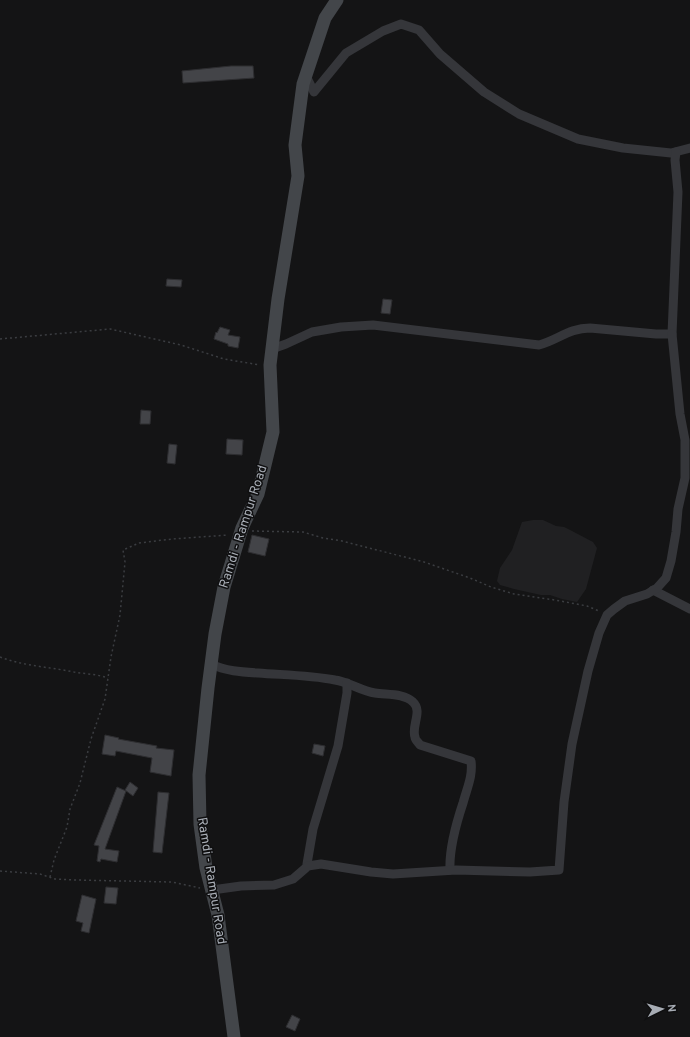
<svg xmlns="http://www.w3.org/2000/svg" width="690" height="1037" font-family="Overpass,sans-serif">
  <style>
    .built { fill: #202022 }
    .building { fill: #434448; stroke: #2e2e31 }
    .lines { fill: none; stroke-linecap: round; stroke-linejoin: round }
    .path { stroke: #3b3d41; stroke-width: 1.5; stroke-dasharray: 2 3; stroke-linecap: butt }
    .minor { stroke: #35363a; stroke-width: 9 }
    .secondary { stroke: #43464a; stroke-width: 13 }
    .labels { text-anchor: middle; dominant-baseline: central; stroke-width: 3; stroke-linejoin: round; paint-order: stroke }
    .street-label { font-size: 13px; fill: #a7acb4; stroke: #0f0f10 }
  </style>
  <rect width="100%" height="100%" fill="#141415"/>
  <!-- built -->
  <path class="built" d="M533 520H543L556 526 564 527 572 531 593 542 597 548 586 589 577 602 562 599 550 595H541L514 589 500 585 497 581 500 568 512 550 522 522Z"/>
  <!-- building -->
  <g class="building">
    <path d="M231 66H253L254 78 183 83 182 71Z"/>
    <path d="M167 279 182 280 181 287 166 286Z"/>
    <path d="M383 299 392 300 390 314 381 313Z"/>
    <path d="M220 327 230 330 228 335 240 337 238 348 228 346V344L214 339 216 332 217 333Z"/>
    <path d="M141 410 151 411 150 424H140Z"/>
    <path d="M227 439 243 440 242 455 226 454Z"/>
    <path d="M169 444 177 445 175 464 167 463Z"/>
    <path d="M252 535 269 539 265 556 248 552Z"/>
    <path d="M105 735 119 738 118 739 157 746 156 748 174 750 171 776 150 772 152 758 116 751 115 756 102 754Z"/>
    <path d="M314 744 325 746 323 756 312 753Z"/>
    <path d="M130 782 138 788 133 796 125 790Z"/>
    <path d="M117 787 126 791 105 849 119 851 117 862 101 859 100 862 97 861 99 846 94 845Z"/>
    <path d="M158 792 169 793 162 853 153 852Z"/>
    <path d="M106 887 118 888 116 904 104 903Z"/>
    <path d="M82 895 96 899 89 933 81 931 83 923 76 921Z"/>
    <path d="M292 1015 300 1019 295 1031 286 1027Z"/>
  </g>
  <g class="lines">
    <!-- path -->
    <g class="path">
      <path d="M0 339 110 329 181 345 224 359 260 365"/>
      <path d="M252 531 303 532 323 538 342 541 424 562 470 578 491 587 514 594 555 600 587 606 599 611"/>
      <path d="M0 657C24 666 49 667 74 672 85 674 97 674 108 678"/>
      <path d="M0 871 40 874 55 879 76 880 172 882 200 888"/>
      <path d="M50 877 54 860 67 827 70 809 80 783 91 739 105 699 111 657 120 615 125 562 123 550 139 543 172 539 228 535"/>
    </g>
    <!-- minor -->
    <g class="minor">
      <path d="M306 76 314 92 346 53 383 31 401 24 419 30 440 54 484 92 519 114 578 139 623 148 671 153 690 148"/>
      <path d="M272 349 286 344 312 332 341 327 373 325 539 345C558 340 569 328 590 328L656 334H672L678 192 675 160 676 152"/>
      <path d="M653 590 690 609"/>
      <path d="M211 664C225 671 242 672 258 673 284 675 309 675 335 680 349 682 361 691 375 693 386 695 404 693 413 702 423 711 411 726 415 737 415 740 418 742 420 745L471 761C473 776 467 788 463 803 456 824 449 848 450 870"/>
      <path d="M307 864 313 829 338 746 347 693V683"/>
      <path d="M212 890 241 886 274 885 293 879 308 866 321 864 371 872 393 874 456 870 530 872 559 870 564 802 572 744 588 671 599 633 607 615 614 609 625 601 647 594 657 588 666 578 671 561 676 532 678 509 685 478V440L680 414 672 334"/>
    </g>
    <!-- secondary -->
    <path class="secondary" d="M234 1037 218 915 206 868 200 824 199 775 208 688 215 634 224 587 242 528 258 494 273 432 270 365 278 299 298 176 295 145 303 84 325 18 337 0"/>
  </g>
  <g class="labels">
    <!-- street labels -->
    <g class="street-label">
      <text transform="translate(244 527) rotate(-72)">Ramdi - Rampur Road</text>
      <text transform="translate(211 881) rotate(81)">Ramdi - Rampur Road</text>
    </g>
  </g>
  <!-- north arrow -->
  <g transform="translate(662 1009) rotate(85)" stroke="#0f0f10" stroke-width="3" paint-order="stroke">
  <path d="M0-3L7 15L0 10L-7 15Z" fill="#a7acb4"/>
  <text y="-6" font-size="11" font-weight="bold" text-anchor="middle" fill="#a7acb4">N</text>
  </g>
</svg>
